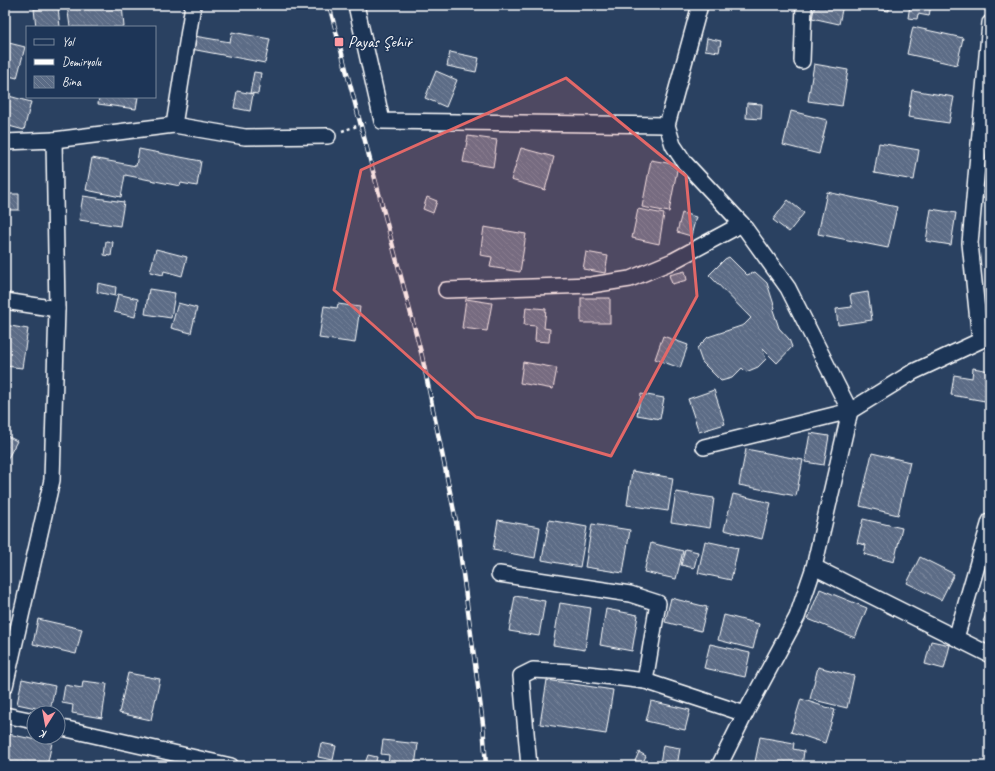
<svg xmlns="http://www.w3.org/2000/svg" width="995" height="771" font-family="Caveat,sans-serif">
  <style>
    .building { fill: url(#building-back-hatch); stroke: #fff }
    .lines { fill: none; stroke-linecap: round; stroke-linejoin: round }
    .street-casing { stroke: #fff; stroke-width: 18 }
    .path { stroke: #fff; stroke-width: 2.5; stroke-dasharray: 3 3; stroke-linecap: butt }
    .street { stroke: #1d3557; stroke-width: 15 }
    .rail-casing { stroke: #fff; stroke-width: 4.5 }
    .rail { stroke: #1d3557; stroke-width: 3; stroke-dasharray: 9; stroke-linecap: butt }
    .marked { fill: #e26868; fill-opacity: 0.2; stroke: #e26868; stroke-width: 3; stroke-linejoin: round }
    .poi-dot { fill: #ff9aa2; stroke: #1d3557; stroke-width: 1.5 }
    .labels { text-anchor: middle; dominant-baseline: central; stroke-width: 3; stroke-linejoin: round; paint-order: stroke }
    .poi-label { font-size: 16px; fill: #fff; stroke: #1d3557; text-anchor: start }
  </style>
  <defs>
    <pattern id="building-back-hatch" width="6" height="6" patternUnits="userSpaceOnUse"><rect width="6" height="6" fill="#5b6c86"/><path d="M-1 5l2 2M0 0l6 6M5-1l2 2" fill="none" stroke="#748298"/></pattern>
  </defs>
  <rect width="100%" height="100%" fill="#2a4161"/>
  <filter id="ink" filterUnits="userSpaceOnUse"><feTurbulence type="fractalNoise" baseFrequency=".025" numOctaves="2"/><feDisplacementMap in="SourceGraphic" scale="8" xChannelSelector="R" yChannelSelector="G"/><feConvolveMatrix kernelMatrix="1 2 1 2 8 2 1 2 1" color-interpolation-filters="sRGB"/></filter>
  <g filter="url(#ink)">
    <!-- building -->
    <g class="building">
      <path d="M67 5H122L124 27H70Z"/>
      <path d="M815 5H843L839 24 812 18Z"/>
      <path d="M868 5H889V11L868 8Z"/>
      <path d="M910 5H931L929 16 918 14 917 19 908 18Z"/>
      <path d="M58 7 60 27H36L34 9Z"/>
      <path d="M913 27 963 38 957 65 907 54Z"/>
      <path d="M232 32 270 39 265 63 191 49 194 36 230 42Z"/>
      <path d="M707 38 721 41 719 52 705 50Z"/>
      <path d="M5 42 25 47 17 78 5 75Z"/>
      <path d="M450 52 479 58 476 72 447 66Z"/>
      <path d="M814 64 848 70 842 106 808 101Z"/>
      <path d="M436 71 457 80 446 107 425 98Z"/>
      <path d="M254 72 261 73 258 94 250 93Z"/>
      <path d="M912 90 954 97 949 123 908 117Z"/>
      <path d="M237 91 253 94 250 111 234 108Z"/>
      <path d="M5 95 31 102 24 130 5 125Z"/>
      <path d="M99 97H138L136 109 98 104Z"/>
      <path d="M990 101V130L985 129Z"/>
      <path d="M747 103 762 104 761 119 746 118Z"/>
      <path d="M791 111 827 120 819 154 783 145Z"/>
      <path d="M468 136 497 140 493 167 463 162Z"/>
      <path d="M879 143 919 150 914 180 874 173Z"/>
      <path d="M521 148 554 157 545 190 511 180Z"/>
      <path d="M139 149 201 161 197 186 181 183 180 186 125 175 121 197 86 190 92 158 136 166Z"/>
      <path d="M651 160 678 165 669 212 642 207Z"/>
      <path d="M988 165 990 166V199L982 198Z"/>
      <path d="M827 192 897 207 888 248 818 234Z"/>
      <rect x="5" y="194" width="14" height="16"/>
      <path d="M83 196 124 202 120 226 79 220Z"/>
      <path d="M427 197 437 201 433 213 423 209Z"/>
      <path d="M788 200 804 213 789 232 773 220Z"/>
      <path d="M638 209 664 214 659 244 632 238Z"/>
      <path d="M931 209 956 213 951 245 926 241Z"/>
      <path d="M682 213 696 217 691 236 677 232Z"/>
      <path d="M484 227 526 234 520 272 490 267 492 257 480 255Z"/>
      <path d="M106 241 113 242 111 256 104 255Z"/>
      <path d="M156 249 187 257 182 276 164 271 163 275 150 272Z"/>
      <path d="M586 252 608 256 605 273 583 269Z"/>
      <path d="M729 257 747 275 755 272 767 283 775 308 773 310 779 328 789 339 792 347 777 363 762 348 766 359 758 367 746 372 742 368 732 378 721 381 702 362 697 348 708 337 744 325 751 318 709 275 725 259Z"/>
      <path d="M685 271 687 280 672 284 669 275Z"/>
      <path d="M98 283 116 287 115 296 97 292Z"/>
      <path d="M149 289 175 293 171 318 145 314Z"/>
      <path d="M868 292 872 320 838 325 836 309 852 307 850 295Z"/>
      <path d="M118 294 138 299 135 317 114 312Z"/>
      <rect x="581" y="298" width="29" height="25"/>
      <path d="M466 299 492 303 487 331 462 328Z"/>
      <path d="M178 303 197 308 191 333 171 328Z"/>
      <path d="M338 304 360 307 355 343 319 338 324 306 337 308Z"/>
      <path d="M526 307 546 309 544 328 550 329 549 342 535 341 536 326 524 325Z"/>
      <path d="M5 325 28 329 22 368 5 366Z"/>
      <path d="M663 336 688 345 680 368 655 359Z"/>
      <path d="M523 362 557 368 553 389 520 383Z"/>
      <path d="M973 368 990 371 985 401 951 395 954 375 972 378Z"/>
      <path d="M714 390 725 424 699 432 688 399Z"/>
      <path d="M641 394 664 398 660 419 637 415Z"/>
      <path d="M810 433 829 436 824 465 805 462Z"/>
      <path d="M5 435 17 441 5 464Z"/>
      <path d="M746 449 803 460 796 496 739 485Z"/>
      <path d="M872 453 910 462 898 515 860 506Z"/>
      <path d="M632 471 673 478 668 511 627 505Z"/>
      <path d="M676 492 714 498 710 528 671 522Z"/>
      <path d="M733 494 771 503 762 539 724 530Z"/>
      <path d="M863 519 902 528 894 562 864 554 866 545 857 543Z"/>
      <path d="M498 520 540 527 535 558 493 550Z"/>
      <path d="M549 520 587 527 580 567 542 560Z"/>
      <path d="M592 524 630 530 623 573 585 567Z"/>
      <path d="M705 541 738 548 731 580 698 573Z"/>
      <path d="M651 543 683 551 676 579 644 572Z"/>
      <path d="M685 549 698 552 694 568 681 565Z"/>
      <path d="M920 557 954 574 941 600 907 583Z"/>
      <path d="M820 589 867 608 855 638 808 619Z"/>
      <path d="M515 596 545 601 539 636 509 631Z"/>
      <path d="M671 598 707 607 701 631 665 622Z"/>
      <path d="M560 603 591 608 585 650 553 645Z"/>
      <path d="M990 607V624L983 621Z"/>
      <path d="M606 609 638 615 632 651 600 645Z"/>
      <path d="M724 615 759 624 753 649 718 640Z"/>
      <path d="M38 619 82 629 76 654 33 644Z"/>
      <path d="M931 641 950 645 944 669 925 664Z"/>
      <path d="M710 644 750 653 745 677 704 668Z"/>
      <path d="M818 667 854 676 847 708 810 699Z"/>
      <path d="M128 673 160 679 151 720 119 713Z"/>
      <path d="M22 679 55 686 50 711 17 704Z"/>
      <path d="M547 680 613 690 606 734 540 724Z"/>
      <path d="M83 681 107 684 102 718 72 713 73 705 62 703 65 685 82 688Z"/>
      <path d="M801 699 835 710 825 743 791 732Z"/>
      <path d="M651 701 690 710 685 730 646 721Z"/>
      <path d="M8 734 52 743 47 766H5V748Z"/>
      <path d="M760 737 794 743 793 749 804 751 802 766H776L755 762Z"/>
      <path d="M383 740 418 744 415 766H388L389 755 381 754Z"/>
      <path d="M321 743 336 746 333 760 318 757Z"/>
      <path d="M663 745 680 748 677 766 660 763Z"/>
      <path d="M639 752 646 756 642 764 635 761Z"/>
      <path d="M368 755 377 757 375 766H364Z"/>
      <path d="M650 760 661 764V766H648Z"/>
    </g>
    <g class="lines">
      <defs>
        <g id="street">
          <path d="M356 5 382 121 667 125"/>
          <path d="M700 5 667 125 673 145 685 163 742 224 788 288 850 411 814 567 797 617 745 714 719 766"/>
          <path d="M802 61 804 5"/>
          <path d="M174 125 245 137 328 136"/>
          <path d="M54 140 174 125 193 5"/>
          <path d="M5 142 54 140 57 309 52 480 5 686"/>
          <path d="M446 290 591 285 630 279 673 261 742 224"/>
          <path d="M5 301 57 309"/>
          <path d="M980 340 970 243 990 23"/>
          <path d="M704 447 850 411 913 372 990 336"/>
          <path d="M814 567 990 655"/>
          <path d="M499 574 630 594 658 603 645 681"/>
          <path d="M956 638 990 521"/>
          <path d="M5 715 34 721"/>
          <path d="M58 727 231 766"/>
          <path d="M529 766 521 676 533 670 572 672 645 681 745 714"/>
        </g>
      </defs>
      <!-- street casing -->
      <use href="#street" class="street-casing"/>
      <!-- path -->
      <path class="path" d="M342 131 366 123"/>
      <!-- street -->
      <use href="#street" class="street"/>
      <defs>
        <path id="rail" d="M329 5 422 356 456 521 483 724 486 766"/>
      </defs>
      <!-- rail casing -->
      <use href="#rail" class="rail-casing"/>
      <!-- rail -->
      <use href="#rail" class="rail"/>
    </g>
  </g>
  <!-- marked area -->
  <path class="marked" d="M566 78 686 176 697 296 611 456 476 417 334 290 361 170Z"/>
  <!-- markers -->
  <rect class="poi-dot" x="334" y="37" width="10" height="10" rx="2"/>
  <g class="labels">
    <!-- poi labels -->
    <g class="poi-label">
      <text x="348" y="42">Payas Şehi̇r</text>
    </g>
  </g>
  <!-- margin -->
  <rect width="995" height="771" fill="none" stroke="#1d3557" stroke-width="20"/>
  <rect x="10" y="10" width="975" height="751" fill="none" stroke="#fff" stroke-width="1.5" filter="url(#ink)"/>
  <!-- legend -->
  <rect x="26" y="26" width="130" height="72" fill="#1d3557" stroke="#77869a"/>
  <rect x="34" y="39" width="20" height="6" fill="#1d3557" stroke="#77869a"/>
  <text x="62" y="46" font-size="12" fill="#ffffff">Yol</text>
  <rect x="34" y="59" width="20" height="6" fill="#ffffff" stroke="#77869a"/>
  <text x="62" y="66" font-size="12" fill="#ffffff">Demiryolu</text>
  <rect x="34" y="76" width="20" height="12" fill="url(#building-back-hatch)" stroke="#77869a"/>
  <text x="62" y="86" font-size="12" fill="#ffffff">Bina</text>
  <!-- north arrow -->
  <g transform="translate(46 725) rotate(191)"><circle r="19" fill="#1d3557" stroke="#77869a"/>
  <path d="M0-3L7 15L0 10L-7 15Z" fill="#ff9aa2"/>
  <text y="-6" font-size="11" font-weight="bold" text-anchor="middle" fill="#ffffff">K</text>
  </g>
</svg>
